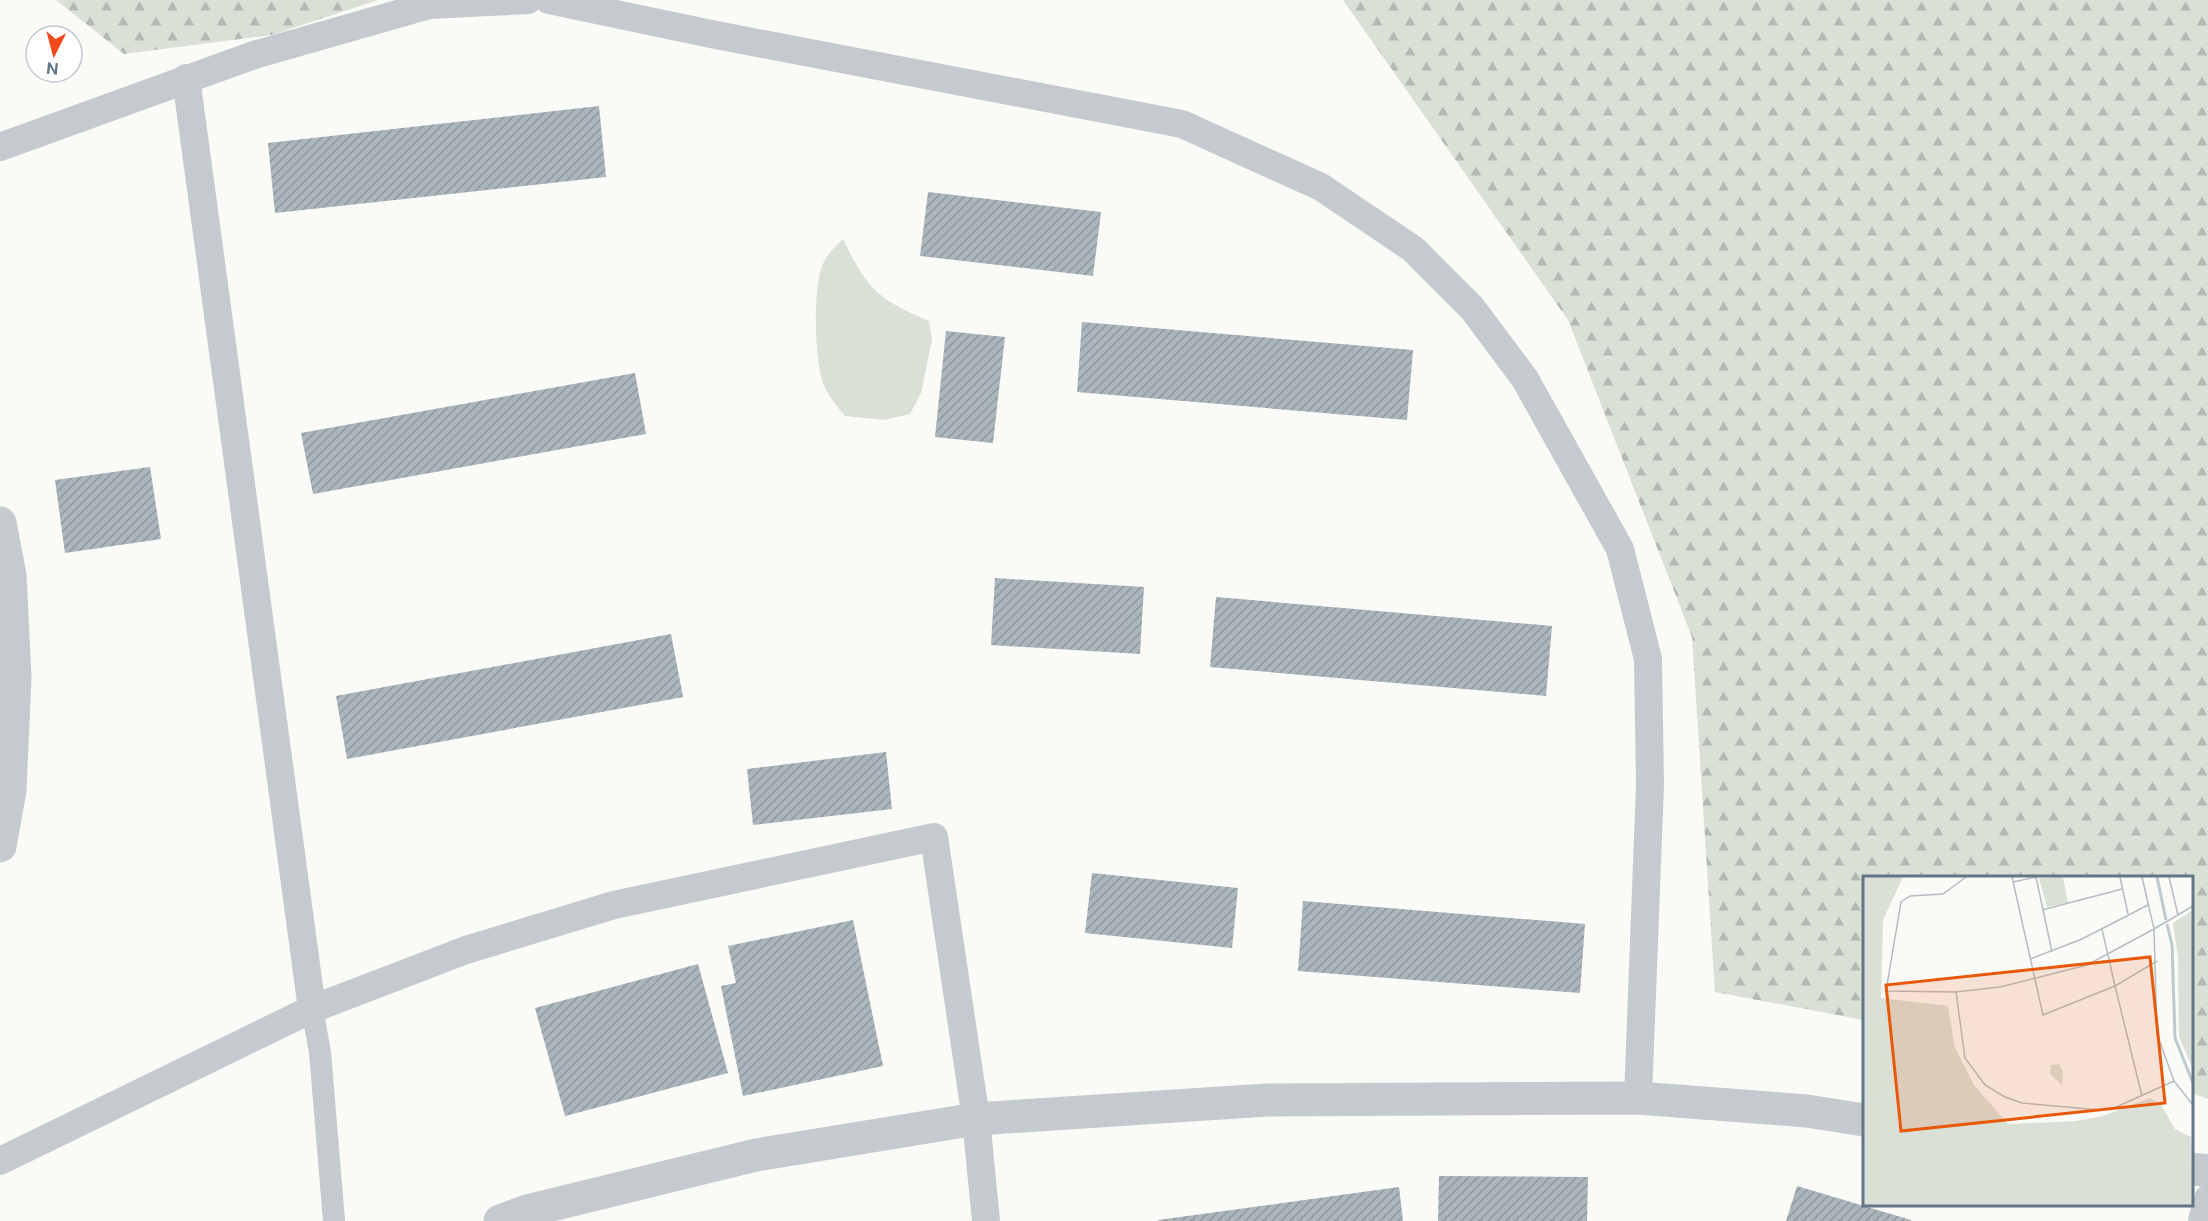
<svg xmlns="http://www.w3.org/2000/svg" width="2208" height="1221" font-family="'Public Sans',sans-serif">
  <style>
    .forest { fill: url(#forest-firs) }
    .green { fill: #dae0d6 }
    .building { fill: url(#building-hatch) }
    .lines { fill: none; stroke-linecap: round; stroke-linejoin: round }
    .pedestrian { stroke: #c5cace; stroke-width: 22 }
    .minor { stroke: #c5cace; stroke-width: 28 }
    .tertiary { stroke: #c5cace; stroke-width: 33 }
    .inset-river { fill: none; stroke: #bdcace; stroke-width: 3 }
    .inset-road { fill: none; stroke: #b4bec2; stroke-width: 1.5 }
    .view { fill: #e8590c; fill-opacity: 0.15; stroke: #e8590c; stroke-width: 3 }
    .inset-edge { fill: none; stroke: #627785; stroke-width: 3 }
  </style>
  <defs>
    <pattern id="forest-firs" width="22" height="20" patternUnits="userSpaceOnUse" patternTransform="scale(1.5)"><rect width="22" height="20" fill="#dae0d6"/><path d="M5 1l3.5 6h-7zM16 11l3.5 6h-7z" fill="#b4bab3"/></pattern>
    <pattern id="building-hatch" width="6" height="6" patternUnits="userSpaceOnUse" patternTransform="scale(1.5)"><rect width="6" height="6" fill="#abb5bc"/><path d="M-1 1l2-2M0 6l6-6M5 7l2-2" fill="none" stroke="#8f989e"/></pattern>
  </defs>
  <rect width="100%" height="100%" fill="#fafaf7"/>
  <!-- forest -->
  <g class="forest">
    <path d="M56 0H378L272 35 124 54Z"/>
    <path d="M1343 0H2208V1099L2192 1093V878H1864V1020L1715 992 1692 637 1568 320Z"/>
  </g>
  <!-- green -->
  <path class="green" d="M843 239C868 290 876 298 929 321L932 340 921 393 910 414 884 420 845 416C838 407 828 396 824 385 814 363 812 280 825 260 829 252 837 245 843 239Z"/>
  <!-- building -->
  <g class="building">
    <path d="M599 106 606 177 275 213 268 143Z"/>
    <path d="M928 192 1101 212 1093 276 920 256Z"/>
    <path d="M1082 322 1413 350 1407 420 1077 392Z"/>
    <path d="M946 331 1005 337 993 443 935 437Z"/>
    <path d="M635 373 646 434 313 494 301 433Z"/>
    <path d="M150 467 161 539 65 553 55 480Z"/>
    <path d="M995 578 1144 587 1140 654 991 645Z"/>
    <path d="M1216 597 1552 626 1546 696 1210 667Z"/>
    <path d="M671 634 683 697 347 759 336 696Z"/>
    <path d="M886 752 892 809 753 825 747 769Z"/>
    <path d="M1092 873 1238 888 1232 948 1085 933Z"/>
    <path d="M1303 901 1585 924 1580 993 1298 971Z"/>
    <path d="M853 920 883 1066 743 1096 721 986 736 983 728 946Z"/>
    <path d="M698 964 728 1073 565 1116 535 1008Z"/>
    <path d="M1439 1176 1588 1177 1587 1221H1438Z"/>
    <path d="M1797 1186 1911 1220V1221H1786Z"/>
    <path d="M1399 1187 1403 1221H1158V1220Z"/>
  </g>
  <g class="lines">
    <!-- pedestrian -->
    <path class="pedestrian" d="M312 1009 320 1052 334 1221"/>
    <!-- minor -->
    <g class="minor">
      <path d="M549 0 711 34 1182 124 1321 187 1413 249 1472 308 1525 379 1620 549 1648 659 1650 785 1638 1098"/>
      <path d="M0 147 254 55 429 5 528 0"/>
      <path d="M312 1009 466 950 614 905 934 837 976 1119 986 1221"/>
      <path d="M0 1161 312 1009 186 78"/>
      <path d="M2202 1221 2208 1199"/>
    </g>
    <!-- tertiary -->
    <g class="tertiary">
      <path d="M0 523 10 575 15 678 10 790 0 846"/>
      <path d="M2192 1169 2208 1171"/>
      <path d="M500 1221 527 1211 756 1155 976 1119 1267 1100 1638 1098 1807 1111 1864 1120"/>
    </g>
  </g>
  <!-- overview -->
  <g transform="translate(1863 876)">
    <rect width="330" height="330" fill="#fafaf7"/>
    <path d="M0 1H40L20 44 18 122 85 130 92 172 111 209 145 248 213 245 240 240 287 222 299 230 312 253 328 261 330 329H0Z" fill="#dae0d6"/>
    <path d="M200 1 205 27 184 31 176 2ZM330 34V193L316 161 315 81 310 47ZM196 188 200 196 199 209 187 198 188 189Z" fill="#dae0d6"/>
    <path class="inset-river" d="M294 1 303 44M304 48 309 69 312 162 330 207"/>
    <path class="inset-road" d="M103 1 80 18 47 20 38 26 23 115 93 116 137 111 224 89 291 53 279 1M149 1 180 139 252 110 239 53M173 1 189 76M257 1 265 38M306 1 315 39M150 6 173 1M330 30 291 53 294 158 311 205 330 229M179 34 259 13M167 83 219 63 285 29M93 116 102 182 122 209 142 221 159 227 237 234 251 232 311 205M279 220 252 110 294 85"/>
    <path class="view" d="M287 81 302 227 38 255 23 109Z"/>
    <rect width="330" height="330" class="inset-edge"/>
  </g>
  <!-- north arrow -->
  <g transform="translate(54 54) rotate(186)"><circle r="28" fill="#ffffff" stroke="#c0c9ce" stroke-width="1.5"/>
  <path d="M0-4.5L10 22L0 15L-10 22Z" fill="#f5491c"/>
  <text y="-9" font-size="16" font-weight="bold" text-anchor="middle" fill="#627785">N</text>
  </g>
</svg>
